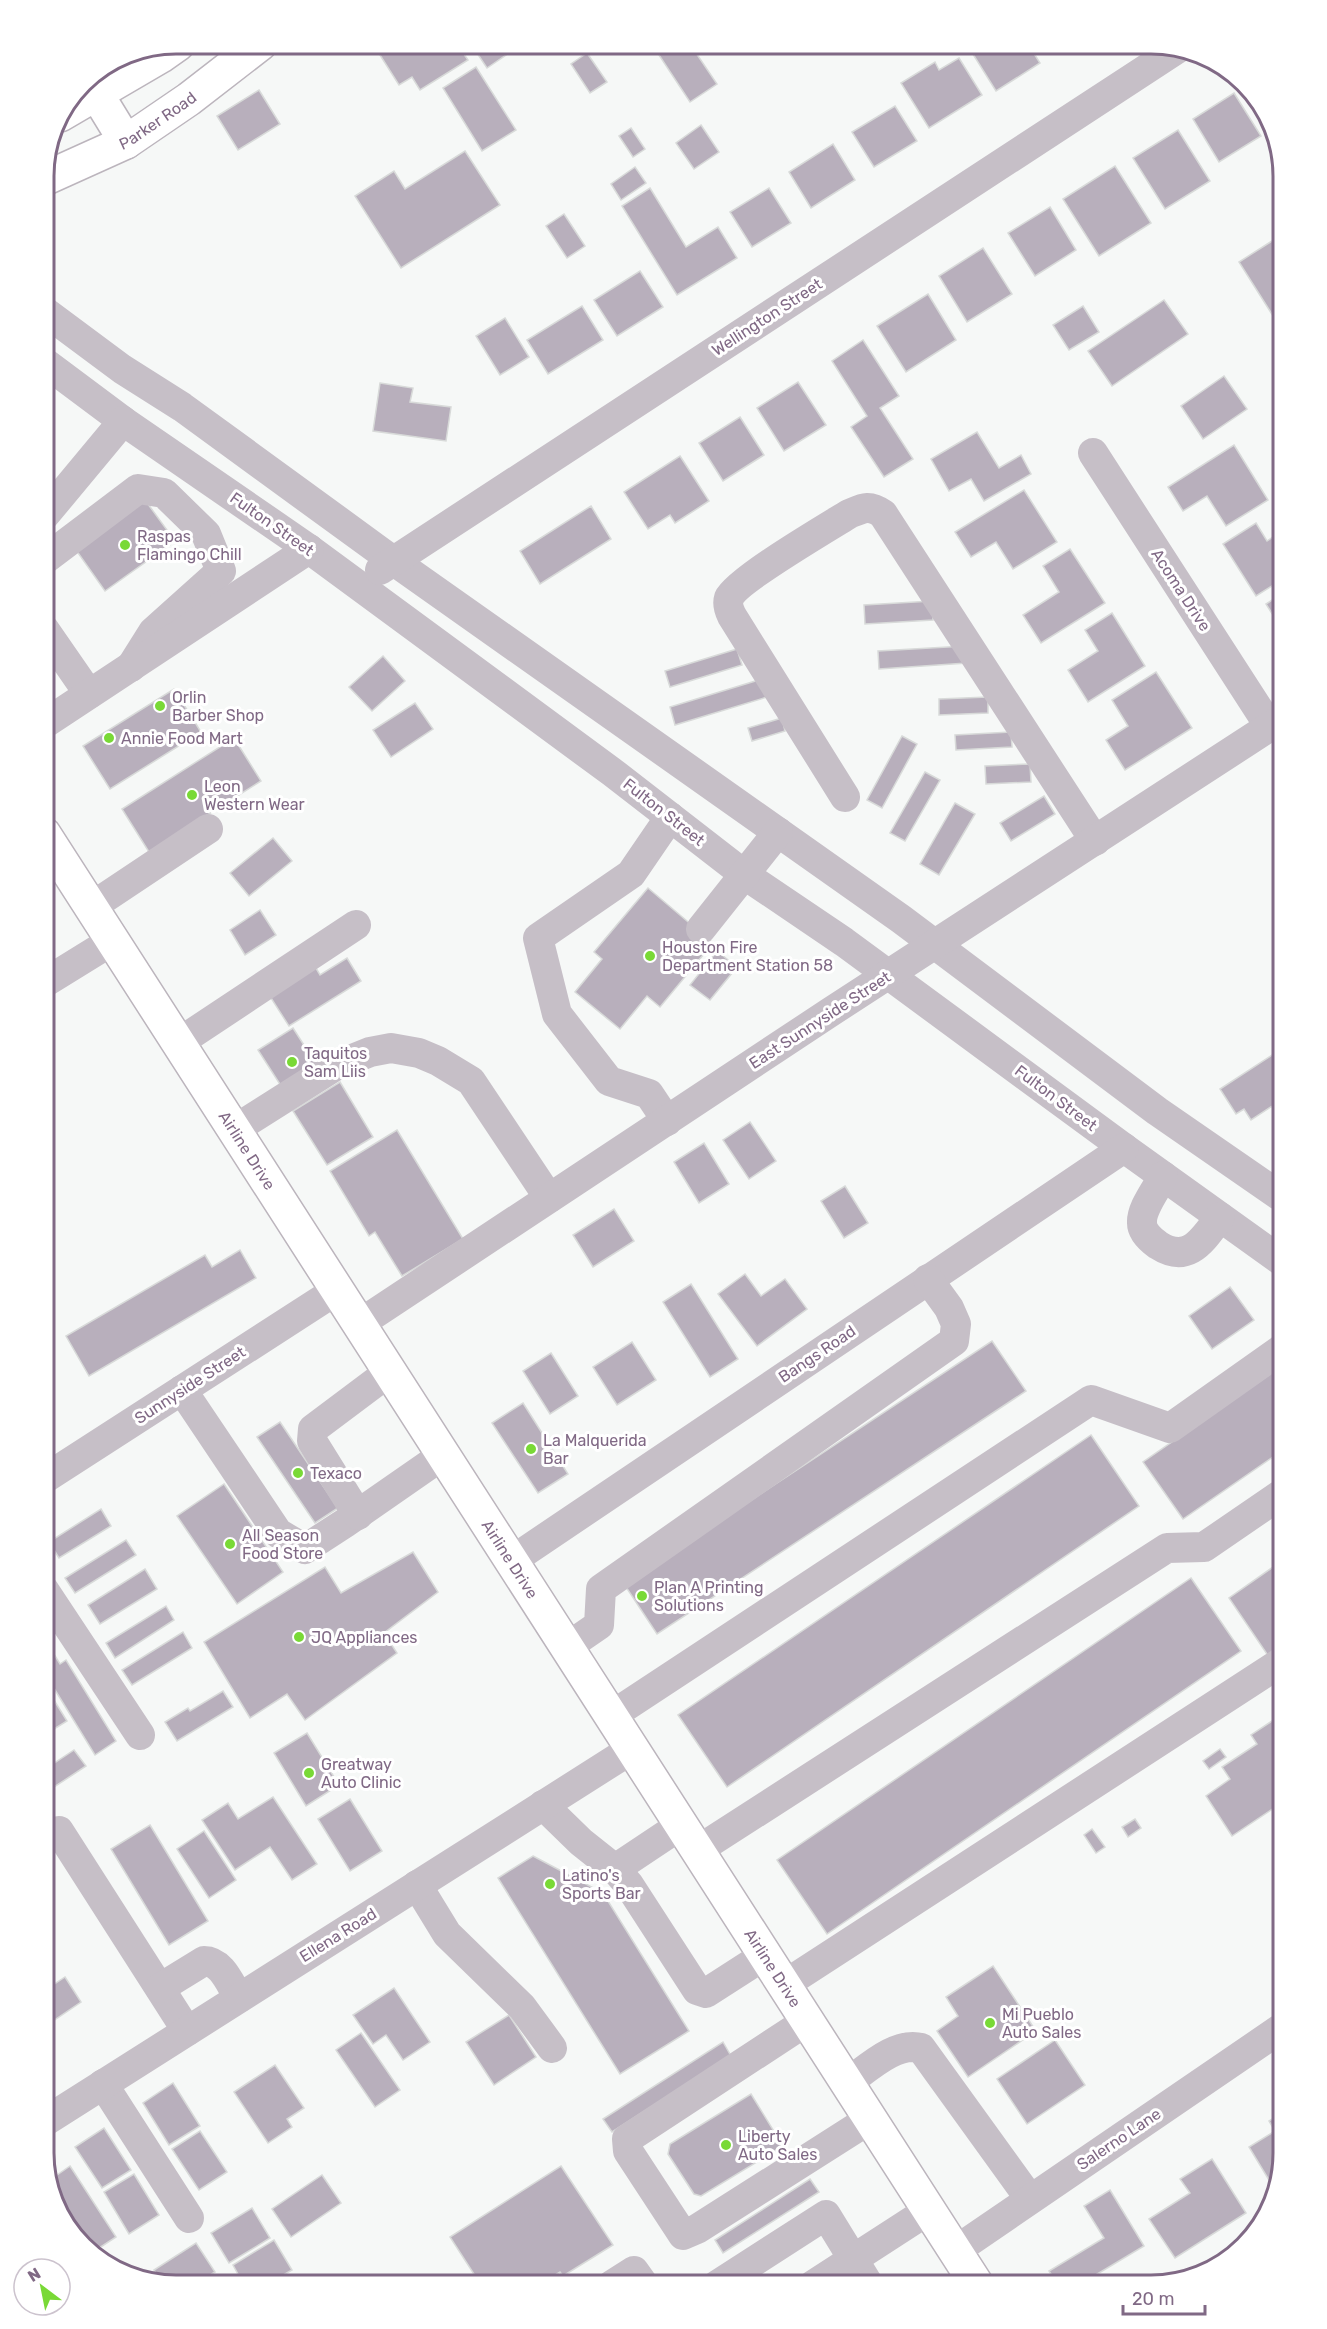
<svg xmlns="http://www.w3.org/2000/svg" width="1327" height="2329" font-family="Rubik,sans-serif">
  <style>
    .building { fill: #b8afbc; stroke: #d8dad9; stroke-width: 1.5 }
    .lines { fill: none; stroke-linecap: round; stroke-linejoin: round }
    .major-casing { stroke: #bcb5bd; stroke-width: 36 }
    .minor { stroke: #c6bfc7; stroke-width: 30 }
    .major { stroke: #fff; stroke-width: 33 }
    .poi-dot { fill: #79d936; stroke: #fff; stroke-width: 2 }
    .labels { text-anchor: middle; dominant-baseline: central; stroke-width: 6; stroke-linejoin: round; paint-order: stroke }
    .street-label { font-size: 16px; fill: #806985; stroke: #fff }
    .poi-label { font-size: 16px; fill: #806985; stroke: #fff; text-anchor: start }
    .rim { fill: none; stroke: #806985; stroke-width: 3 }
  </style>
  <rect width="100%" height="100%" fill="#f6f8f7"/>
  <!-- building -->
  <g class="building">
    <path d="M373 44H457L468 60 420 90 412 77 399 85Z"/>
    <path d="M471 44H498L506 55 487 68Z"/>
    <path d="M670 44H690L717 84 690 102 657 52Z"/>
    <path d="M982 44H1028L1040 63 996 91 971 51Z"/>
    <path d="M587 53 607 82 590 93 571 64Z"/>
    <path d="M959 58 982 95 929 128 901 83 935 62 939 70Z"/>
    <path d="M476 67 516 130 482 151 443 88Z"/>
    <path d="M259 90 280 124 238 150 217 116Z"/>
    <path d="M1234 93 1261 136 1219 162 1193 119Z"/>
    <path d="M895 106 917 141 874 167 852 132Z"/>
    <path d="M701 125 719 152 694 169 676 143Z"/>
    <path d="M631 128 645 149 633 157 619 136Z"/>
    <path d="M1178 130 1210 181 1165 209 1133 158Z"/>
    <path d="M833 144 855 180 811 208 789 172Z"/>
    <path d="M465 151 500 205 401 268 355 196 394 171 405 189Z"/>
    <path d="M1115 166 1151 223 1099 256 1063 199Z"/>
    <path d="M635 167 646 183 621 200 611 184Z"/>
    <path d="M650 188 686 247 718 227 737 258 677 295 622 206Z"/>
    <path d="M769 188 791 223 752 247 730 212Z"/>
    <path d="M1050 207 1076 250 1035 276 1008 233Z"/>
    <path d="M564 214 585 246 567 258 546 226Z"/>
    <path d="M1283 234V314L1275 319 1239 262Z"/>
    <path d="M983 248 1012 294 967 322 939 276Z"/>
    <path d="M640 271 663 307 617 336 594 300Z"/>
    <path d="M928 294 956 340 906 372 877 326Z"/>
    <path d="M1164 300 1188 334 1112 386 1088 351Z"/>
    <path d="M582 306 603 340 548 374 527 340Z"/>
    <path d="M1083 306 1099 332 1069 350 1053 325Z"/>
    <path d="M505 318 529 357 500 375 476 336Z"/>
    <path d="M1283 324V346L1274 330Z"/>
    <path d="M863 340 899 396 880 408 913 459 884 477 851 427 867 416 832 361Z"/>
    <path d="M1224 376 1247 409 1203 439 1181 406Z"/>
    <path d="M798 382 826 425 784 451 757 408Z"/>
    <path d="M380 383 413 388 410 402 451 407 446 441 373 431Z"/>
    <path d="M740 417 764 455 723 481 699 443Z"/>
    <path d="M977 432 999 468 1021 455 1031 474 984 501 971 479 949 491 931 459Z"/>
    <path d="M1234 445 1268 500 1226 526 1207 496 1183 511 1168 487Z"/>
    <path d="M680 456 709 501 675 523 670 515 648 529 624 492Z"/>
    <path d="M1024 490 1057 542 1013 569 996 542 971 557 955 532Z"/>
    <path d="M145 500 175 541 105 591 76 550Z"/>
    <path d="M591 506 611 539 540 584 520 551Z"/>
    <path d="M1256 523 1267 541 1283 530V579L1256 596 1223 544Z"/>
    <path d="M1070 549 1105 603 1041 643 1023 615 1059 592 1043 566Z"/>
    <path d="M1283 593V631L1266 604Z"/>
    <path d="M932 601 933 620 865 624 864 605Z"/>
    <path d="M1112 613 1145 666 1088 702 1068 670 1098 651 1085 630Z"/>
    <path d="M965 646 967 663 879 669 878 651Z"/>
    <path d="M737 649 742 665 670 687 665 671Z"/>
    <path d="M383 656 405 681 372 711 349 687Z"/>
    <path d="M1156 672 1192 728 1125 770 1106 740 1128 726 1112 700Z"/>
    <path d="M762 679 767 697 675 725 670 707Z"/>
    <path d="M174 689 201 732 110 789 83 746Z"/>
    <path d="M988 697V713L939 715V699Z"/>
    <path d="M415 703 433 729 391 757 373 730Z"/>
    <path d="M782 718 785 731 752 741 748 728Z"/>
    <path d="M1011 732 1012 747 956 750 955 735Z"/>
    <path d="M902 736 917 744 882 808 867 800Z"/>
    <path d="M234 738 261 781 149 852 122 809Z"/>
    <path d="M1030 764 1031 782 986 784 985 766Z"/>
    <path d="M925 772 940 780 905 841 890 833Z"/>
    <path d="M1044 796 1055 814 1011 841 1000 823Z"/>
    <path d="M955 803 975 814 939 875 920 864Z"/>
    <path d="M273 838 292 861 249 896 230 873Z"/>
    <path d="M648 888 713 943 660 1007 647 996 620 1029 575 992 602 959 594 952Z"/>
    <path d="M260 910 276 935 245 955 230 930Z"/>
    <path d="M717 951 737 967 710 1000 690 985Z"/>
    <path d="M347 958 361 981 289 1026 271 998 313 963 320 975Z"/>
    <path d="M293 1028 318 1067 283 1089 258 1050Z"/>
    <path d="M1283 1048V1084L1280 1086 1283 1092V1099L1251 1120 1244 1109 1236 1114 1220 1089Z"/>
    <path d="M340 1082 373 1137 327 1165 293 1111Z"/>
    <path d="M750 1122 776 1161 749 1179 723 1140Z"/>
    <path d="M397 1130 463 1239 402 1276 375 1232 369 1236 330 1171Z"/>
    <path d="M704 1143 729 1184 699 1203 674 1162Z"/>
    <path d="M845 1186 868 1223 844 1238 821 1201Z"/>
    <path d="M614 1209 634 1241 593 1267 573 1235Z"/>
    <path d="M240 1250 256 1278 89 1376 66 1336 205 1255 212 1267Z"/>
    <path d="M745 1274 761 1296 785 1279 807 1309 757 1346 718 1294Z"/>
    <path d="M691 1284 738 1359 710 1377 663 1302Z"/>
    <path d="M1230 1287 1254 1320 1212 1349 1189 1316Z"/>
    <path d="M992 1341 1026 1391 657 1634 624 1584Z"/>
    <path d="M632 1342 656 1380 617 1405 593 1367Z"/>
    <path d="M551 1353 578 1396 550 1414 523 1371Z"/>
    <path d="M1283 1365V1450L1183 1519 1143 1462Z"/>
    <path d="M523 1403 568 1474 538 1493 492 1423Z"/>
    <path d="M280 1422 338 1508 315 1523 257 1437Z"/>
    <path d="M1091 1435 1139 1506 727 1787 678 1715Z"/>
    <path d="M224 1484 283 1572 237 1604 177 1516Z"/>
    <path d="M101 1509 111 1526 59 1558 49 1542Z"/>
    <path d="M126 1540 136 1555 75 1593 65 1578Z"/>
    <path d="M413 1552 438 1592 384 1633 397 1653 305 1720 287 1694 250 1718 204 1642 325 1567 341 1593Z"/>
    <path d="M1283 1560V1652L1271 1660 1229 1598Z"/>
    <path d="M145 1569 157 1589 100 1624 88 1605Z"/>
    <path d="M1191 1578 1241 1651 827 1934 777 1860Z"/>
    <path d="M166 1606 174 1620 115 1658 106 1643Z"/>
    <path d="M183 1632 192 1648 132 1685 122 1670Z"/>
    <path d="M44 1638 60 1664 66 1660 116 1741 95 1755 44 1672Z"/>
    <path d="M44 1684 67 1721 46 1734 44 1730Z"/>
    <path d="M223 1691 233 1707 177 1741 165 1722 188 1708 190 1711Z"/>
    <path d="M1281 1715 1283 1719V1782L1282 1784 1283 1802 1232 1836 1206 1796 1230 1779 1222 1767 1257 1744 1251 1735Z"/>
    <path d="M307 1733 339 1785 306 1806 274 1753Z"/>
    <path d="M1220 1749 1226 1757 1209 1769 1203 1761Z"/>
    <path d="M74 1750 86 1766 48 1791 44 1785V1770Z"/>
    <path d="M273 1797 317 1864 292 1880 270 1847 235 1870 202 1820 228 1803 238 1819Z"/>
    <path d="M350 1799 382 1851 350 1871 318 1819Z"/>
    <path d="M1135 1819 1141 1828 1128 1837 1122 1827Z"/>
    <path d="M150 1825 208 1921 169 1945 111 1849Z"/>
    <path d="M1092 1829 1105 1847 1096 1853 1084 1835Z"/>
    <path d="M204 1831 236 1880 209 1898 177 1849Z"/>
    <path d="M533 1856 603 1893 689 2031 620 2074 498 1878Z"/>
    <path d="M993 1966 1036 2031 968 2077 937 2031 958 2016 946 1997Z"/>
    <path d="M65 1977 81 2002 44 2027V1991Z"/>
    <path d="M394 1988 430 2042 403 2060 386 2035 373 2044 353 2015Z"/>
    <path d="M509 2015 536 2057 494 2085 466 2042Z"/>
    <path d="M361 2033 400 2090 375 2107 336 2050Z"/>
    <path d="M1055 2040 1085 2085 1027 2124 997 2079Z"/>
    <path d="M723 2042 731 2056 612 2132 603 2119Z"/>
    <path d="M275 2065 304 2108 287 2119 292 2127 268 2143 234 2092Z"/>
    <path d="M173 2083 200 2126 169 2145 143 2103Z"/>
    <path d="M751 2094 783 2146 701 2196 694 2194 668 2154 670 2144Z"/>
    <path d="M1283 2112V2153L1272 2185 1249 2147 1275 2131 1269 2121Z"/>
    <path d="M104 2128 131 2170 102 2188 75 2147Z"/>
    <path d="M200 2131 227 2172 199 2190 172 2149Z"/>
    <path d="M1212 2159 1246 2213 1175 2258 1149 2219 1190 2193 1180 2179Z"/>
    <path d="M70 2166 116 2237 93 2252 57 2211 50 2180Z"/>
    <path d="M561 2166 613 2245 563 2276 560 2272 539 2285H481L450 2237Z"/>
    <path d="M134 2174 159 2215 129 2234 104 2192Z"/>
    <path d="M322 2175 341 2203 291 2237 272 2209Z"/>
    <path d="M810 2179 819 2192 723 2253 715 2240Z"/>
    <path d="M1110 2190 1144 2246 1079 2285H1058L1049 2271 1104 2238 1084 2206Z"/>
    <path d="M252 2208 270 2238 229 2263 211 2233Z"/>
    <path d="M274 2240 292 2270 266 2285H244L233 2265Z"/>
    <path d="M196 2243 215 2272 194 2285 163 2284 154 2270Z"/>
    <path d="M216 2276 222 2285H201Z"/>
  </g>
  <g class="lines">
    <defs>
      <g id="major">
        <path d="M96 93 126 142"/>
        <path d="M60 115 161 56 178 44"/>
        <path id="s1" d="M44 179 126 142 189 99 260 44"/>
        <path id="s2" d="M44 834 977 2285"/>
      </g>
    </defs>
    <!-- major casing -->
    <use href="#major" class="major-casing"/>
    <!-- minor -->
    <g class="minor">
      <path d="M44 311 122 369 182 407 381 552 901 919 1157 1111 1283 1198"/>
      <path d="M44 362 123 421 309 549 612 772 745 875 844 942 1124 1148 1283 1262"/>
      <path d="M1093 453 1270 727"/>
      <path d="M44 516 123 421"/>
      <path d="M44 560 138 489 164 493 206 534 221 571 153 632 131 667"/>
      <path d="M380 570 1177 49"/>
      <path d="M44 629 89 694"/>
      <path d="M44 724 309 549"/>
      <path d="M845 797 732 616C729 610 727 604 729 598 736 581 828 527 849 514 863 508 869 504 883 514L1095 841"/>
      <path d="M91 907 208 829"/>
      <path d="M701 929 778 832"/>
      <path d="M44 983 112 941"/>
      <path d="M178 1043 356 925"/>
      <path d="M667 1121 649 1094 609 1081 557 1014 538 938 631 874 670 817"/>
      <path d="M234 1130 335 1066 370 1052 391 1048 419 1053 438 1061 471 1081 549 1198"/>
      <path d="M1163 1176C1157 1189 1141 1208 1142 1223 1142 1232 1151 1240 1158 1245 1189 1265 1203 1239 1220 1217"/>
      <path d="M359 1324 832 1011 1283 718"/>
      <path d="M182 1390 278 1533 305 1549 345 1523 443 1455"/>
      <path d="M44 1479 337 1290"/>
      <path d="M358 1515 312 1441 313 1429 389 1372"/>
      <path d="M511 1561 1124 1148"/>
      <path d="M44 1590 140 1735"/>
      <path d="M567 1647 599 1625 601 1589 954 1341 956 1324 949 1308 928 1279"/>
      <path d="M611 1716 1091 1400 1170 1428 1283 1348"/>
      <path d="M543 1805 581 1842 615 1869 629 1885 697 1990 706 1993 765 1955"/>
      <path d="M59 1831 187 2031"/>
      <path d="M698 1850 1167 1548 1204 1547 1283 1493"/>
      <path d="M615 1869 681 1825"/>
      <path d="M417 1885 447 1934 522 2007 552 2048"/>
      <path d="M784 1985 1283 1661"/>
      <path d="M160 1988 204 1961C222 1961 230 1984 239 1998"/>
      <path d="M807 2021 627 2139 628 2151 683 2235 697 2229 870 2119"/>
      <path d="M847 2083C867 2069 896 2041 921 2048L1030 2199"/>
      <path d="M103 2084 189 2218"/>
      <path d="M44 2122 632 1749"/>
      <path d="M955 2251 1283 2027"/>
      <path d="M612 2285 634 2271 644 2285"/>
      <path d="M717 2285 826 2215 869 2285"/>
      <path d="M813 2285 929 2210"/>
    </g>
    <!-- major -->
    <use href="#major" class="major"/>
  </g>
  <!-- markers -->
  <g class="poi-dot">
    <circle cx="125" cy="545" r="6"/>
    <circle cx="160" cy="706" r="6"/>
    <circle cx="109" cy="738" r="6"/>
    <circle cx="192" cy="795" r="6"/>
    <circle cx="650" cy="956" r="6"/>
    <circle cx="292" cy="1062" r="6"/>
    <circle cx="531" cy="1449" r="6"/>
    <circle cx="298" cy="1473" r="6"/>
    <circle cx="230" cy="1544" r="6"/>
    <circle cx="642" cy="1596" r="6"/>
    <circle cx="299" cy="1637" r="6"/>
    <circle cx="309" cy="1773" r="6"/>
    <circle cx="550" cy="1884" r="6"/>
    <circle cx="990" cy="2023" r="6"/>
    <circle cx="726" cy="2145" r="6"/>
  </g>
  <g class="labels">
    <!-- street labels -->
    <g class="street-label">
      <text stroke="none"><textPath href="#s1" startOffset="128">Parker Road</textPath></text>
      <text transform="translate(767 317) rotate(-33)">Wellington Street</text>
      <text transform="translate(272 524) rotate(35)">Fulton Street</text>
      <text transform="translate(1181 590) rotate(57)">Acoma Drive</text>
      <text transform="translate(664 812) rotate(38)">Fulton Street</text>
      <text transform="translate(820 1020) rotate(-33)">East Sunnyside Street</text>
      <text transform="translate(1056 1098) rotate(37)">Fulton Street</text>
      <text stroke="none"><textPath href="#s2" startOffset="376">Airline Drive</textPath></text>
      <text transform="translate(817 1354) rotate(-34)">Bangs Road</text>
      <text transform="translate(190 1385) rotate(-33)">Sunnyside Street</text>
      <text stroke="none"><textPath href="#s2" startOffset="862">Airline Drive</textPath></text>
      <text transform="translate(338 1935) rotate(-32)">Ellena Road</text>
      <text stroke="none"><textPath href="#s2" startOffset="1348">Airline Drive</textPath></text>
      <text transform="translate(1119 2139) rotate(-34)">Salerno Lane</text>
    </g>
    <!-- poi labels -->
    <g class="poi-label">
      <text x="137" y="536">Raspas<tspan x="137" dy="18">Flamingo Chill</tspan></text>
      <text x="172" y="697">Orlin<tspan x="172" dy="18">Barber Shop</tspan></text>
      <text x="121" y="738">Annie Food Mart</text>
      <text x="204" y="786">Leon<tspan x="204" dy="18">Western Wear</tspan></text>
      <text x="662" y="947">Houston Fire<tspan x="662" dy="18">Department Station 58</tspan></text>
      <text x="304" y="1053">Taquitos<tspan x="304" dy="18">Sam Liis</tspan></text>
      <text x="543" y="1440">La Malquerida<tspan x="543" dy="18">Bar</tspan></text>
      <text x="310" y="1473">Texaco</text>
      <text x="242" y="1535">All Season<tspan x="242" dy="18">Food Store</tspan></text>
      <text x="654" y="1587">Plan A Printing<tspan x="654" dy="18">Solutions</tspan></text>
      <text x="311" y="1637">JQ Appliances</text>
      <text x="321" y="1764">Greatway<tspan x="321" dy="18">Auto Clinic</tspan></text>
      <text x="562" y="1875">Latino's<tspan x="562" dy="18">Sports Bar</tspan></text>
      <text x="1002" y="2014">Mi Pueblo<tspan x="1002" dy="18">Auto Sales</tspan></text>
      <text x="738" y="2136">Liberty<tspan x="738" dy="18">Auto Sales</tspan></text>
    </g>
  </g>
  <!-- crop -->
  <path d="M0 0H1327V2329H0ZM176 54H1151A122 122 0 0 1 1273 176V2153A122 122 0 0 1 1151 2275H176A122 122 0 0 1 54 2153V176A122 122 0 0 1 176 54Z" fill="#fff" fill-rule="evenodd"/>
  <path class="rim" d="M176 54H1151A122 122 0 0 1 1273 176V2153A122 122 0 0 1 1151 2275H176A122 122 0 0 1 54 2153V176A122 122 0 0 1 176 54Z"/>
  <!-- north arrow -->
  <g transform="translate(42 2287) rotate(328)"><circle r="28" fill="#ffffff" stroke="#ccc3ce" stroke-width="1.5"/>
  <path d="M0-4.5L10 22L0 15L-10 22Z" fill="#79d936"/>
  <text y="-9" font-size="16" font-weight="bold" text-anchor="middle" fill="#806985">N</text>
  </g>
  <!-- scale -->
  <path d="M1123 2305v9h82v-9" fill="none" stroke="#806985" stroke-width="3"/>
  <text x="1132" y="2305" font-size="18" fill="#806985" stroke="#ffffff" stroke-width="4.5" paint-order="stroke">20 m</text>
</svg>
